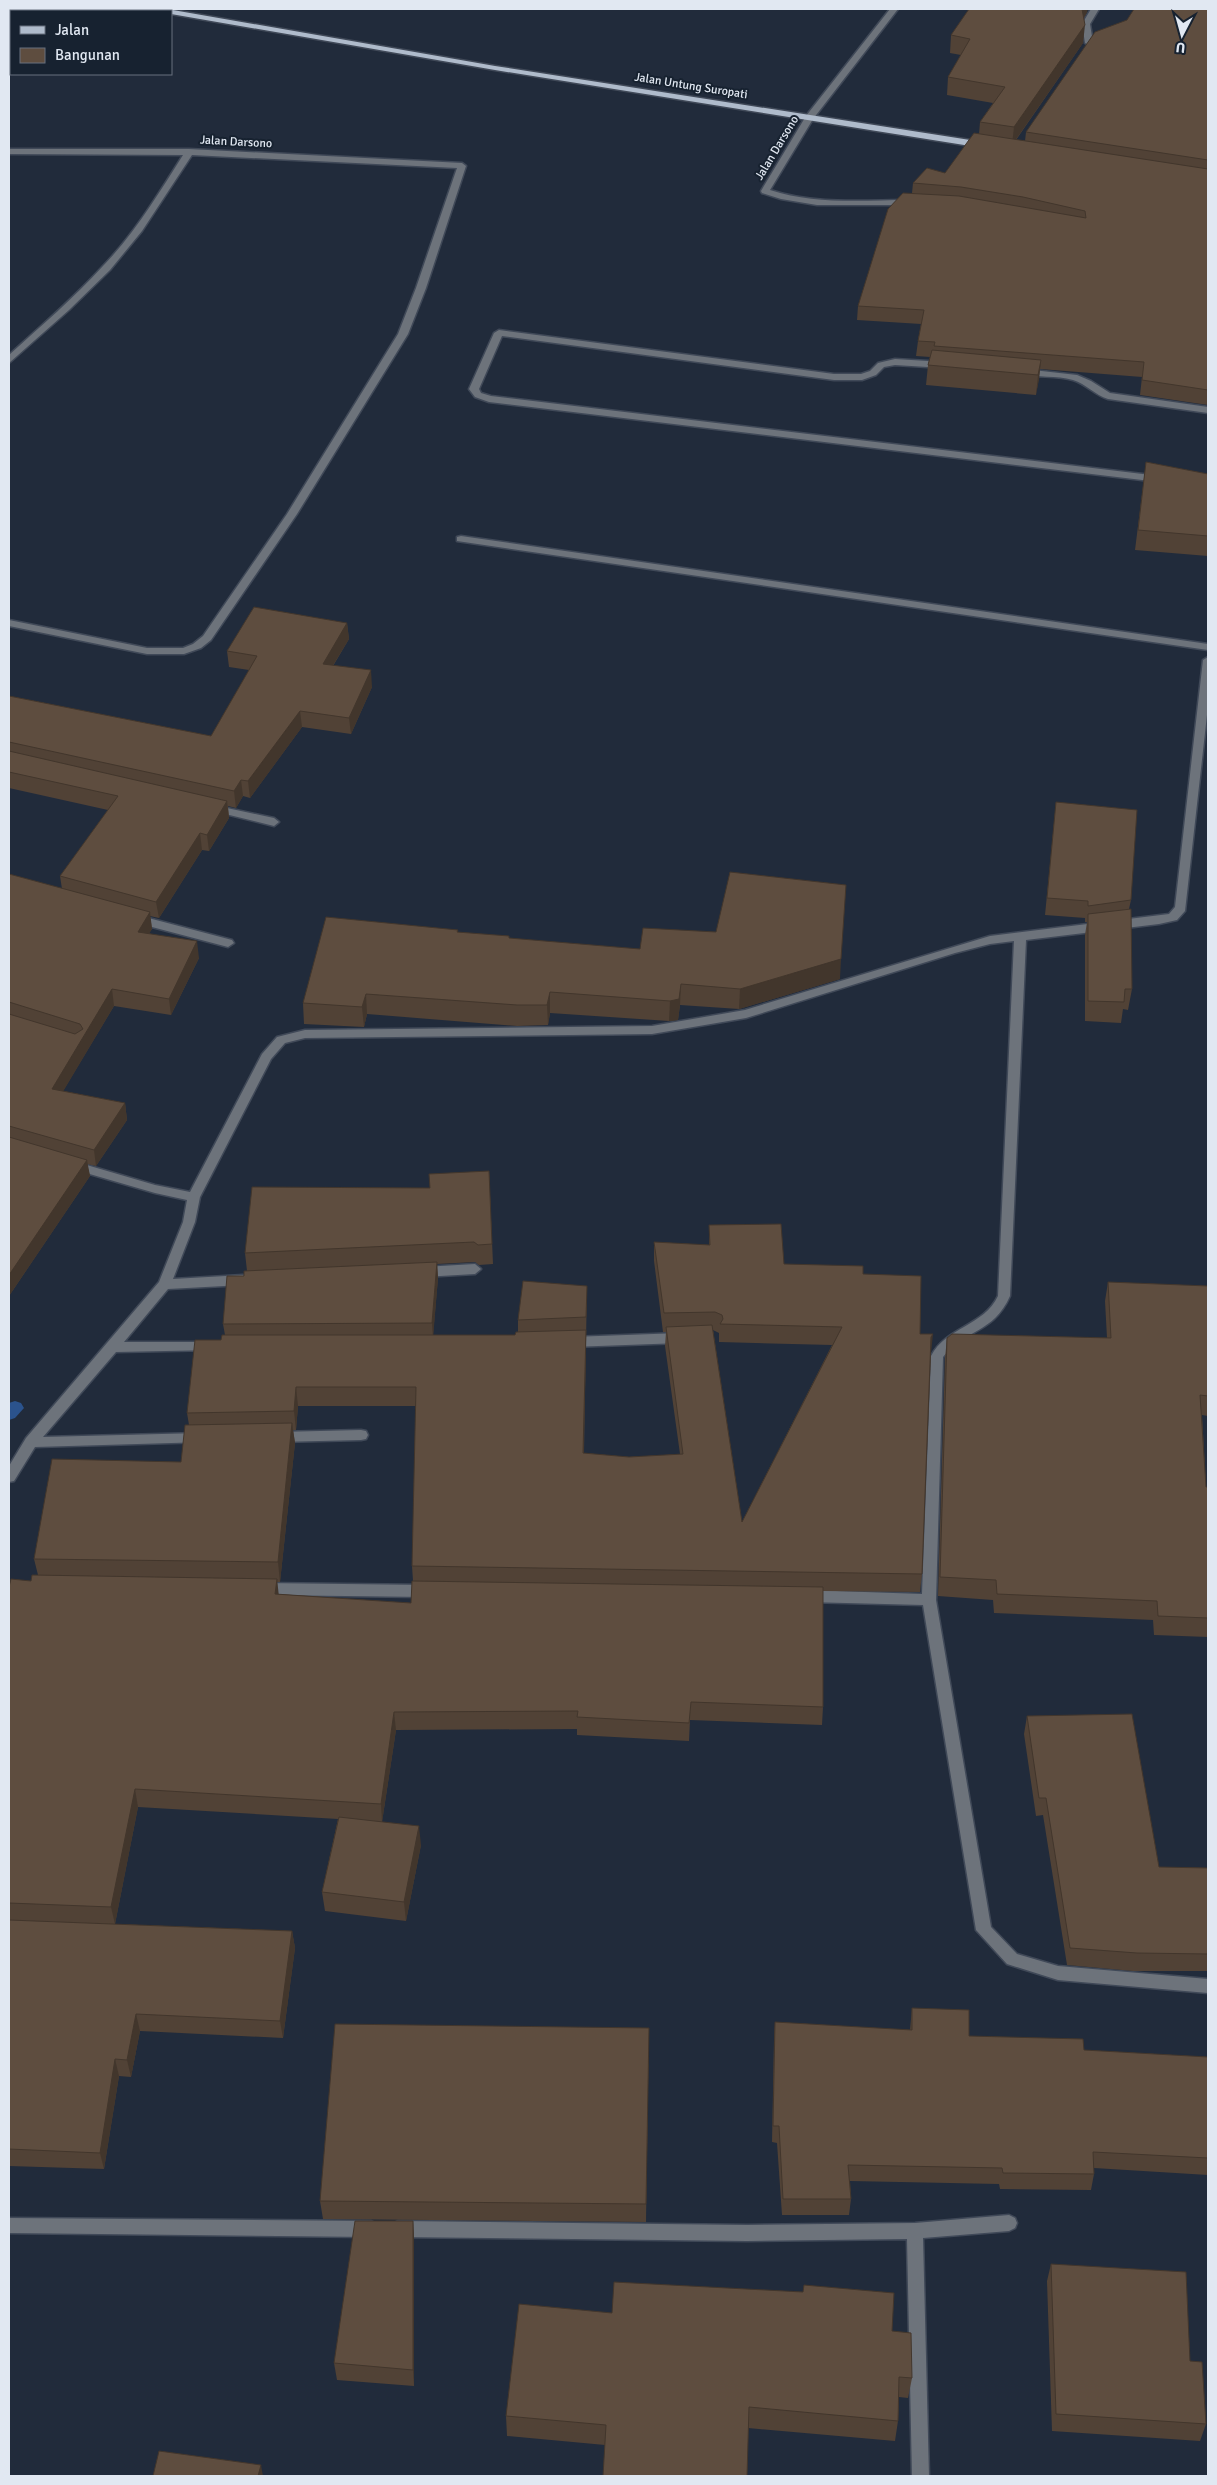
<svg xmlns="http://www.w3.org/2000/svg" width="1217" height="2485" font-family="Signika,sans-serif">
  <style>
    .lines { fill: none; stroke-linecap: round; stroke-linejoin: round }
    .stream { fill: #2b538d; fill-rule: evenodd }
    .minor-casing { stroke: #404958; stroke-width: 3 }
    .major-casing { stroke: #404958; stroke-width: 3 }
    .minor { fill: #6d737b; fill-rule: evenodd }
    .major { fill: #afbbcb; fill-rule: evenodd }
    .wall { fill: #514236; fill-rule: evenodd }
    .shaded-wall { fill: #42362c }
    .building { fill: #5e4d3f; stroke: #42362c }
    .labels { text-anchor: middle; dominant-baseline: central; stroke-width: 4; stroke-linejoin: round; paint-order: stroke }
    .far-street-label { font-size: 12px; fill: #e1e8f2; stroke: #172230 }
  </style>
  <rect width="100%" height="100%" fill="#212b3b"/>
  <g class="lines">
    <!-- stream -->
    <path class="stream" d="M15 1401 21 1403 24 1408 15 1418 9 1420V1403Z"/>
    <defs>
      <g id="minor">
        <path d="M890 9H898L813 119 770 190C815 205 863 200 910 200L913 201V205H817L781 199 762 193 761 191 806 116Z"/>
        <path d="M1091 9H1099L1090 24 1093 43 1089 45 1085 43 1082 24Z"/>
        <path d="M9 149H189L462 163 466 166 426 288 408 334 297 514 211 640 201 648 184 654H147L9 626V620L147 648H183L193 644 203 636 287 514 398 334 416 288 457 168 192 155 142 231 110 270 69 310 9 363V355C41 326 74 298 103 266 135 233 159 193 183 155L9 154Z"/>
        <path d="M499 330 834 374H861L870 371 878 363 895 359 944 362 949 365 944 368 895 365 884 367 876 375 862 380H834L502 336 479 389 481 393 491 396 1159 476 1164 479 1159 482 489 402 475 397 469 389 494 333Z"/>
        <path d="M1024 369 1077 375 1091 381 1110 393 1208 407V413L1108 399C1095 395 1086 384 1073 380 1056 375 1038 378 1021 374L1019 372Z"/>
        <path d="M461 536 1208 644V650L457 541V537Z"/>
        <path d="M1208 657V706L1185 911 1177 920 1159 924 1026 940 1010 1296C993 1334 966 1328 943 1357L936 1600 991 1927 1017 1954 1058 1966 1208 1979V1993L1058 1980 1007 1964 976 1930 923 1605 807 1602 802 1600 800 1596 802 1592 807 1590 922 1594 931 1356C946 1327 984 1326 998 1296L1014 941 990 944 955 953 746 1018 652 1034 305 1038 285 1043 271 1059 200 1197 195 1222 173 1279 243 1275 249 1280 243 1285 168 1289 124 1342H211L216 1344 217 1347 216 1350 116 1352 43 1437 201 1433 206 1434 208 1438 206 1442 35 1447 14 1481 9 1482V1466L26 1438 159 1282 183 1222 187 1200 155 1193 69 1168 67 1165 69 1162 73 1161 155 1185 190 1192 262 1054 277 1037 305 1030 652 1026 745 1010 990 936 1169 914 1175 907 1203 660Z"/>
        <path d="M213 805 274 818 279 822 274 826 209 810 208 808 209 806Z"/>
        <path d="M137 915 232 940 234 943 228 947 133 922 131 919 133 916Z"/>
        <path d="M475 1264 481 1269 475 1274 423 1277 417 1272 423 1267Z"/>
        <path d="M681 1333 686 1335 687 1338 686 1341 681 1343 571 1347 566 1345 565 1342 566 1339 571 1337Z"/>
        <path d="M361 1430 366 1431 368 1435 366 1439 361 1440 278 1442 273 1441 271 1437 273 1433 278 1432Z"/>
        <path d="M262 1583 427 1585 432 1587 434 1591 432 1595 427 1597 262 1595 257 1593 255 1589 257 1585Z"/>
        <path d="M1009 2215 1015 2218 1017 2223 1015 2228 1009 2231 923 2238 929 2476H912L907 2239 747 2241 398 2237 392 2234 390 2229 392 2224 398 2221 747 2225 915 2223Z"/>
        <path d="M9 2218 371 2221 377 2224 379 2229 377 2234 371 2237 9 2233Z"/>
      </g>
      <path id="major" d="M148 9H167L495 66 983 142 987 145 983 148 495 70 171 14V11H151Z"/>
    </defs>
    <!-- minor casing -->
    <use href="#minor" class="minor-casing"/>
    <!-- major casing -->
    <use href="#major" class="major-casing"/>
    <!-- minor -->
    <use href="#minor" class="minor"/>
    <!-- major -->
    <use href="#major" class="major"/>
  </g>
  <!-- wall -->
  <g class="wall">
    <path d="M1208 9V405L1140 395 1142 377 1040 369 1036 395 926 385 928 365 930 357 916 356 918 341 921 324 857 320 858 306 912 193 913 183 945 173 979 134 980 122 993 103 947 95 948 77 961 55 950 53 951 35 1087 12 1084 18 1083 43 1016 140 1025 141 1026 132Z"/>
    <path d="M1146 462 1208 474V556L1135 550Z"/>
    <path d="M347 623 349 639 333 666 372 687 351 734 302 727 250 798 243 796 236 808 228 806 229 818 209 851 202 850 159 918 150 916 152 929 149 933 199 958 171 1015 114 1006 63 1091 125 1103 127 1120 96 1166 87 1164 90 1176 9 1296V874L62 889 60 876 108 810 9 788V696L211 736 249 670 229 667 227 651Z"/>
    <path d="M1056 802 1131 900 1129 909 1132 989 1128 1010 1123 1009 1121 1023 1085 1021V935L1087 922H1085V918L1045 915Z"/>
    <path d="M458 930V933L509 936V938L840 979 739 1009 680 1005 678 1020 669 1021 550 1013 548 1025 517 1026 367 1014 364 1027 304 1024 303 1003Z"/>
    <path d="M489 1171 493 1264 479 1265 475 1262 437 1264 438 1278 433 1335H515L518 1332V1320L587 1286 584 1453 629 1457 680 1454 665 1346 666 1332H663L654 1261V1242L709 1245V1225L784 1264 863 1274 920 1334 931 1353 922 1574 920 1592 823 1591V1707L822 1725 690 1720 689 1741 577 1735V1729L396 1730 382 1822 421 1845 406 1921 325 1911 322 1892 338 1819 138 1807 115 1924 292 1931 295 1948 283 2038 140 2031 131 2077 119 2076 104 2169 9 2166V1587L31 1581 38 1575 34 1559 181 1462 189 1425 187 1413 221 1340 225 1335 223 1324 244 1276 247 1271 245 1253 430 1188ZM713 1330 719 1333V1342L832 1345 742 1522ZM298 1406H416L412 1566 413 1581 411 1603 278 1594 277 1582H280L295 1443 293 1430H296Z"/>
    <path d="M1108 1282 1208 1286V1416L1202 1415 1206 1487H1208V1637L1154 1635 1153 1620 994 1613 993 1600 938 1596 945 1358 947 1338H1107L1105 1301Z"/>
    <path d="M1027 1716 1159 1867 1208 1868V1971H1133L1067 1965 1043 1815 1036 1816 1024 1734Z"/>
    <path d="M912 2008 969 2036 1084 2050 1208 2057V2175L1094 2168V2174L1091 2190 1000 2189 999 2184 850 2181 851 2199 849 2215H782L777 2143 772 2142 774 2039 775 2022 910 2030Z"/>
    <path d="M649 2028 646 2222 323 2219 320 2201Z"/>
    <path d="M413 2221 414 2239V2386L337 2380 334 2363Z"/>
    <path d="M1051 2264 1190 2361 1206 2424 1200 2441 1052 2431 1047 2281Z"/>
    <path d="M612 2313 892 2331 912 2378 908 2398 899 2397 898 2421 895 2441 748 2428 605 2445 507 2436 506 2416Z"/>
  </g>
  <!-- shaded-wall -->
  <g class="shaded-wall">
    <path d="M1082 9H1088L1087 12 1080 24Z"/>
    <path d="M1085 25 1083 43 1012 145 1014 127Z"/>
    <path d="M1041 360 1039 380 1036 395 1038 375Z"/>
    <path d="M347 623 349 639 324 680 323 664Z"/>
    <path d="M371 670 372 687 351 734 349 718Z"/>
    <path d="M300 711 302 727 250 798 248 781Z"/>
    <path d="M241 780 243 796 236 808 234 791Z"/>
    <path d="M227 801 229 818 209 851 207 835Z"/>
    <path d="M200 833 202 850 159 918 156 902Z"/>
    <path d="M150 912 152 929 140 948 138 932Z"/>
    <path d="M197 941 199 958 171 1015 169 999Z"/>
    <path d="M841 959 840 979 739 1009 740 989Z"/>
    <path d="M681 984 680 1005 678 1020 669 1021 670 1001Z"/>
    <path d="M112 989 114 1006 55 1105 52 1089Z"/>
    <path d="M550 992V1013L548 1025 547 1005Z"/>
    <path d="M366 994 367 1014 364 1027 362 1007Z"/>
    <path d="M125 1103 127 1120 96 1166 94 1150Z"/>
    <path d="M87 1160 90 1176 9 1296V1275Z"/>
    <path d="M437 1262 438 1278 433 1339 432 1323Z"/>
    <path d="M586 1330V1348L583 1472V1453Z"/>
    <path d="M933 1334 931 1353 929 1356 931 1337Z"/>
    <path d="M296 1387 298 1406 296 1430 294 1411Z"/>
    <path d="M292 1423 295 1443 280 1582 278 1562Z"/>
    <path d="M277 1579 279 1597 275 1594Z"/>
    <path d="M394 1712 396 1730 382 1822 381 1804Z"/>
    <path d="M135 1789 138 1807 115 1924 111 1907Z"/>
    <path d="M419 1826 421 1845 406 1921 404 1902Z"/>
    <path d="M292 1931 295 1948 283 2038 280 2021Z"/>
    <path d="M136 2014 140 2031 131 2077 127 2060Z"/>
    <path d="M115 2059 119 2076 104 2169 100 2153Z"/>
    <path d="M413 2221 414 2239V2386L413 2370Z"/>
    <path d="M261 2465 263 2476H258Z"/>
  </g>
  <!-- building -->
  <g class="building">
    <path d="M969 9H1082L1085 25 1014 127 980 122 1005 87 948 77 970 39 951 35Z"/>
    <path d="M1134 9H1208V160L1026 132 1095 32 1127 20Z"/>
    <path d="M974 133 1208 169V390L1142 380 1144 362 934 346 935 342 918 341 924 310 858 306 888 209 903 193 959 196 1086 218 1085 211 1023 197 961 187 913 183 927 168 945 173Z"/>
    <path d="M932 350 1041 360 1038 375 928 365Z"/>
    <path d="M1146 462 1208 474V536L1138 530Z"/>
    <path d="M254 607 347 623 323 664 371 670 349 718 300 711 248 781 241 780 234 791 9 742V696L211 736 257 656 227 651Z"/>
    <path d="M9 751 227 801 207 835 200 833 156 902 60 876 118 796 9 772Z"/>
    <path d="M1056 802 1137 810 1131 900 1088 906V901L1047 898Z"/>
    <path d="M730 872 846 885 841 959 740 989 681 984 679 999 670 1001 550 992 547 1005H517L366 994 362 1007 303 1003 326 917 458 930 457 932 509 936V938L640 949 643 928 716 932Z"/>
    <path d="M9 874 150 912 138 932 197 941 169 999 112 989 52 1089 125 1103 94 1150 9 1126V1014L75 1034 83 1029 80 1024 9 1002Z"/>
    <path d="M1131 909 1132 989H1125L1124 1002 1088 1001V914Z"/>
    <path d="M9 1137 87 1160 9 1275Z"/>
    <path d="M489 1171 492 1244 478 1245 474 1242 245 1253 252 1187 430 1188 429 1174Z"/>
    <path d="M781 1224 784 1264 863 1266V1274L921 1276 920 1334H933L931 1337 922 1574 412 1566 416 1387H296L294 1411 187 1413 195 1340H221L222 1335H515L516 1332 586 1330 583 1453 629 1457 683 1454 666 1327 712 1325 742 1522 842 1327 720 1324 723 1319 722 1315 715 1312 664 1313 654 1242 710 1245 709 1225Z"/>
    <path d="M437 1262 432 1323 223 1324 227 1276H244V1271Z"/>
    <path d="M523 1281 587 1286 586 1317 518 1320Z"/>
    <path d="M1108 1282 1208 1286V1396L1200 1395 1206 1487H1208V1618L1158 1616 1157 1601 997 1594 996 1580 940 1577 947 1338 952 1334 1111 1338Z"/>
    <path d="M292 1423 278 1562 34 1559 52 1459 181 1462 185 1425Z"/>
    <path d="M32 1575 277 1579 275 1594 411 1603 412 1581 823 1587V1707L691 1702 689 1723 577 1717 578 1711 394 1712 381 1804 135 1789 111 1907 9 1903V1587L11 1579 31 1581Z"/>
    <path d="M1132 1714 1159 1867 1208 1868V1954L1137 1953 1070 1948 1046 1798H1039L1027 1716Z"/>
    <path d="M339 1817 419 1826 404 1902 322 1892Z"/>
    <path d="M9 1920 292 1931 280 2021 136 2014 127 2060 115 2059 100 2153 9 2149Z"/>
    <path d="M912 2008 969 2010V2036L1083 2039 1084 2050 1208 2057V2158L1093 2152 1094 2174 1003 2173 1002 2168 848 2165 851 2199H783L779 2126H773L775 2022 912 2030Z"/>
    <path d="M335 2024 649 2028 646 2204 320 2201Z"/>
    <path d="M355 2221H413V2370L334 2363Z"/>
    <path d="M1051 2264 1186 2272 1190 2361 1202 2362 1206 2424 1056 2414Z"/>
    <path d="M614 2282 803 2292 804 2285 894 2293 892 2331 911 2333 912 2378 899 2377 898 2421 749 2407 747 2476H603L606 2425 506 2416 519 2304 612 2313Z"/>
    <path d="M159 2451 261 2465 258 2476H153Z"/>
  </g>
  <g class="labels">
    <!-- far-street labels -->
    <g class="far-street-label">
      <text transform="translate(691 86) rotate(9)">Jalan Untung Suropati</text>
      <text transform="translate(236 142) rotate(3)">Jalan Darsono</text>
      <text transform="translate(777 148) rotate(-59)">Jalan Darsono</text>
    </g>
  </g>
  <!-- border -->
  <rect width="1217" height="2485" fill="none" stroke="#e1e8f2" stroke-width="20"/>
  <!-- legend -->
  <rect x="10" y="10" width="162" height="65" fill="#172230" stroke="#68717e"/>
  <rect x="20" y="26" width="25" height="8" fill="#afbbcb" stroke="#68717e"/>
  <text x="55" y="35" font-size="15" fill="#e1e8f2">Jalan</text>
  <rect x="20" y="48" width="25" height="15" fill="#5e4d3f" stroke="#68717e"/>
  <text x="55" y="60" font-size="15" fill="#e1e8f2">Bangunan</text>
  <!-- north arrow -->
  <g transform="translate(1182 35) rotate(186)" stroke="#172230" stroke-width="4" paint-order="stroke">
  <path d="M0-4L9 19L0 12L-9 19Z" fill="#e1e8f2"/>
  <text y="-8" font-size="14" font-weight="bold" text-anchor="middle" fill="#e1e8f2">U</text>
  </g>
</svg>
